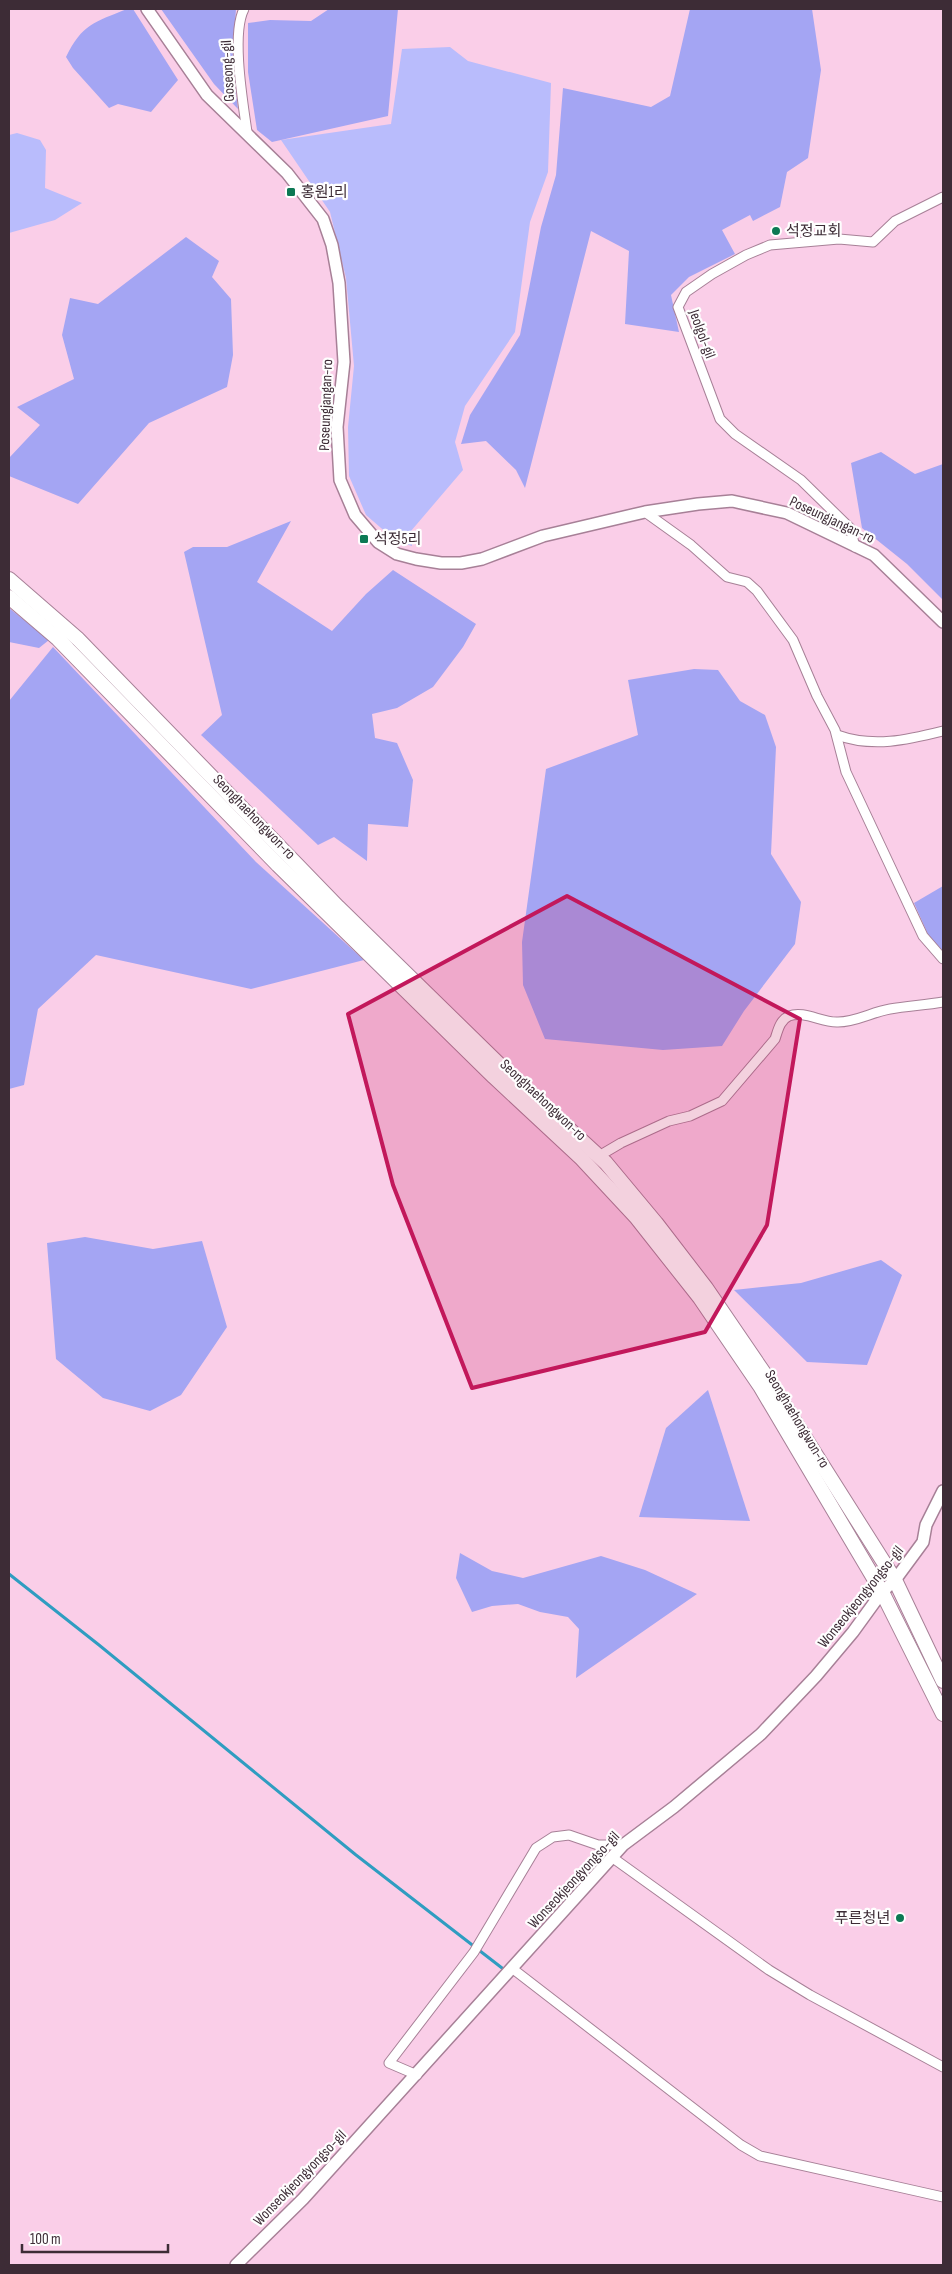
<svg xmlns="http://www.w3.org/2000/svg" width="952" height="2274" font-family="'Sofia Sans Condensed','Noto Sans KR',sans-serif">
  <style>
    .green { fill: #b9bcfc }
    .forest { fill: #a4a5f3 }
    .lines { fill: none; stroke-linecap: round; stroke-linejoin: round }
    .stream { stroke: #2f9dc1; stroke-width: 3 }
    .minor-casing { stroke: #a78097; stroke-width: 11 }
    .tertiary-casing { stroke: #a78097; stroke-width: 14 }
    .secondary-casing { stroke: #a78097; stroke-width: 16 }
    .minor { stroke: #fff; stroke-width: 9 }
    .tertiary { stroke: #fff; stroke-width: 11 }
    .secondary { stroke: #fff; stroke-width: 14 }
    .marked { fill: #c2185b; fill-opacity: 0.2; stroke: #c2185b; stroke-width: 4; stroke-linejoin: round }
    .poi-dot { fill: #0c7954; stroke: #fefefe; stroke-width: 2 }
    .labels { text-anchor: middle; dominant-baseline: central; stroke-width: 4.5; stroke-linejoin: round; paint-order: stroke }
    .street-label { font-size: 15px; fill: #3d2c36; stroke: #fefefe }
    .poi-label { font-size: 15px; fill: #3d2c36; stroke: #fefefe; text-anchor: start }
  </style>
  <rect width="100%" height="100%" fill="#facee8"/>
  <!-- green -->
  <g class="green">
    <path d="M450 47 468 61 551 83 548 172 530 222 515 332 465 406 455 442 463 470 411 531 412 546 396 541 366 515 349 476 348 427 354 366 346 278 330 212 281 140 391 124 402 49Z"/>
    <path d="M17 133 40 140 46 150 45 188 82 203 55 220 9 233V135Z"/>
  </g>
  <!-- forest -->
  <g class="forest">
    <path d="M127 9H133L178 80 151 112 118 104 109 108 73 68 66 57C82 24 95 22 127 9Z"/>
    <path d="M161 9H236L232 67 238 109 214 84Z"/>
    <path d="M329 9H398L388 116 272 142 257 130 248 72V23L270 20 311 21Z"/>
    <path d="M690 9H812L821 70 808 158 787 172 780 207 753 221 750 215 722 230 735 254 689 277 671 295 679 332 625 324 629 251 591 231 525 488 516 470 486 441 461 444 470 415 520 335 541 227 556 175 563 88 651 107 670 96Z"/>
    <path d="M186 237 219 261 212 277 231 299 233 355 227 387 149 423 78 504 9 476V458L40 425 17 407 74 379 62 335 70 298 98 304Z"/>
    <path d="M881 452 915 474 943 464V600L907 564 862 528 851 463Z"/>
    <path d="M291 521 257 582 332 631 366 594 393 570 476 624 463 647 433 687 397 708 372 714 375 738 397 743 413 780 408 827 368 824 367 861 334 837 318 845 201 735 222 715 184 552 193 547H227Z"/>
    <path d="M9 608 49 640 39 648 9 642Z"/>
    <path d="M53 647 256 862 364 960 251 989 96 955 38 1009 24 1085 9 1089V701Z"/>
    <path d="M694 669 718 670 740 701 765 715 776 747 771 854 801 902 795 944 744 1011 722 1046 663 1050 545 1039 523 985 522 942 546 769 638 735 628 680Z"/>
    <path d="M943 886V954L934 948 914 903Z"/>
    <path d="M85 1237 153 1249 202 1241 227 1327 181 1395 150 1411 103 1398 56 1359 47 1243Z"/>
    <path d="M881 1260 902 1275 867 1365 807 1362 734 1290 801 1283Z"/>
    <path d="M708 1390 750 1521 639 1517 666 1428Z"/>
    <path d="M460 1553 492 1571 523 1578 601 1556 645 1570 697 1594 576 1678 579 1629 568 1617 540 1612 518 1604 492 1606 472 1612 456 1578Z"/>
  </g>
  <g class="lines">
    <!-- stream -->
    <path class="stream" d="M9 1574 99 1645 356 1855 502 1968"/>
    <defs>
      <g id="minor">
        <path d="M244 9C231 34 243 103 247 132"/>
        <path d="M645 512 691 545 727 577 747 582 757 591 793 640 817 696 835 730 846 772 923 936 943 959"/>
        <path d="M855 547 850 528 801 480 735 434 720 419 678 307 686 292 712 274 746 255 770 245 839 239 873 242 895 221 943 197"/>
        <path d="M837 735C873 748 907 740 943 731"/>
        <path d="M604 1153 621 1143 669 1121 690 1116 722 1101 775 1039C778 1030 780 1020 789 1016 804 1010 822 1023 838 1022 856 1022 872 1012 890 1009 907 1006 926 1005 943 1002"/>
        <path d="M613 1858 769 1970 810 1995 943 2067"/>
        <path d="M513 1969 741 2145 760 2156 943 2197"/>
        <path d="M417 2075 389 2063 474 1952 536 1848 553 1837 569 1835 598 1845H623"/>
      </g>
      <g id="tertiary">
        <path d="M147 9 207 95 287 173 323 219 332 245 339 283 344 362 337 427 340 480 355 515 378 542 397 554 416 559 441 563H461L482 559 543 536 645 512 698 504 732 501 787 513 874 555 943 622"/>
        <path d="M236 2265 303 2199 623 1845 674 1807 761 1734 816 1676 853 1632 882 1592 895 1580 923 1542 926 1525 943 1491"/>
      </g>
      <g id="secondary">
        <path d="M9 579 78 639 338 907 509 1074 606 1163 656 1223 706 1288 764 1373 895 1580 943 1681"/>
        <path d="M9 597 58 639 278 865 494 1077 582 1159 636 1217 700 1298 760 1386 882 1592 943 1714"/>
      </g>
    </defs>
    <!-- minor casing -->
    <use href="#minor" class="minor-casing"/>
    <!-- tertiary casing -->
    <use href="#tertiary" class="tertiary-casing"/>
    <!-- secondary casing -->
    <use href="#secondary" class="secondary-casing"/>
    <!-- minor -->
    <use href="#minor" class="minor"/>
    <!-- tertiary -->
    <use href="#tertiary" class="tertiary"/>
    <!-- secondary -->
    <use href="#secondary" class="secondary"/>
  </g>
  <!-- marked area -->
  <path class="marked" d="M567 896 800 1019 767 1225 705 1332 472 1388 393 1185 348 1014Z"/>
  <!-- markers -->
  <g class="poi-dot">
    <rect x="286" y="187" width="10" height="10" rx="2.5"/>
    <circle cx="776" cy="231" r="5"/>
    <rect x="359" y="534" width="10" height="10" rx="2.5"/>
    <circle cx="900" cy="1918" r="5"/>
  </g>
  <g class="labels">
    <!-- street labels -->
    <g class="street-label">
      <text transform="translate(228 71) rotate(-93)">Goseong-gil</text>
      <text transform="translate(702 334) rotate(70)">Jeolgol-gil</text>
      <text transform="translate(326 405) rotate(-88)">Poseungjangan-ro</text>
      <text transform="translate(832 520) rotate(25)">Poseungjangan-ro</text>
      <text transform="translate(254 817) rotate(46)">Seonghaehongwon-ro</text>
      <text transform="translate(543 1100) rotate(43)">Seonghaehongwon-ro</text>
      <text transform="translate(797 1419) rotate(59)">Seonghaehongwon-ro</text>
      <text transform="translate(861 1597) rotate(-51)">Wonseokjeongyongso-gil</text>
      <text transform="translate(574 1880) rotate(-47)">Wonseokjeongyongso-gil</text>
      <text transform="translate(300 2178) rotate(-46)">Wonseokjeongyongso-gil</text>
    </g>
    <!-- poi labels -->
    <g class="poi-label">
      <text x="301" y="192">홍원1리</text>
      <text x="786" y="231">석정교회</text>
      <text x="374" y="539">석정5리</text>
      <text x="890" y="1918" text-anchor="end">푸른청년</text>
    </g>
  </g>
  <!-- border -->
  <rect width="952" height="2274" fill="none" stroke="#3d2c36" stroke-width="20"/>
  <!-- scale -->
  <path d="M22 2244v8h146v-8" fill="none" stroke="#3d2c36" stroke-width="2.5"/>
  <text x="30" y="2244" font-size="15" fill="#3d2c36" stroke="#fefefe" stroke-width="4" paint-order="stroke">100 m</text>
</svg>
